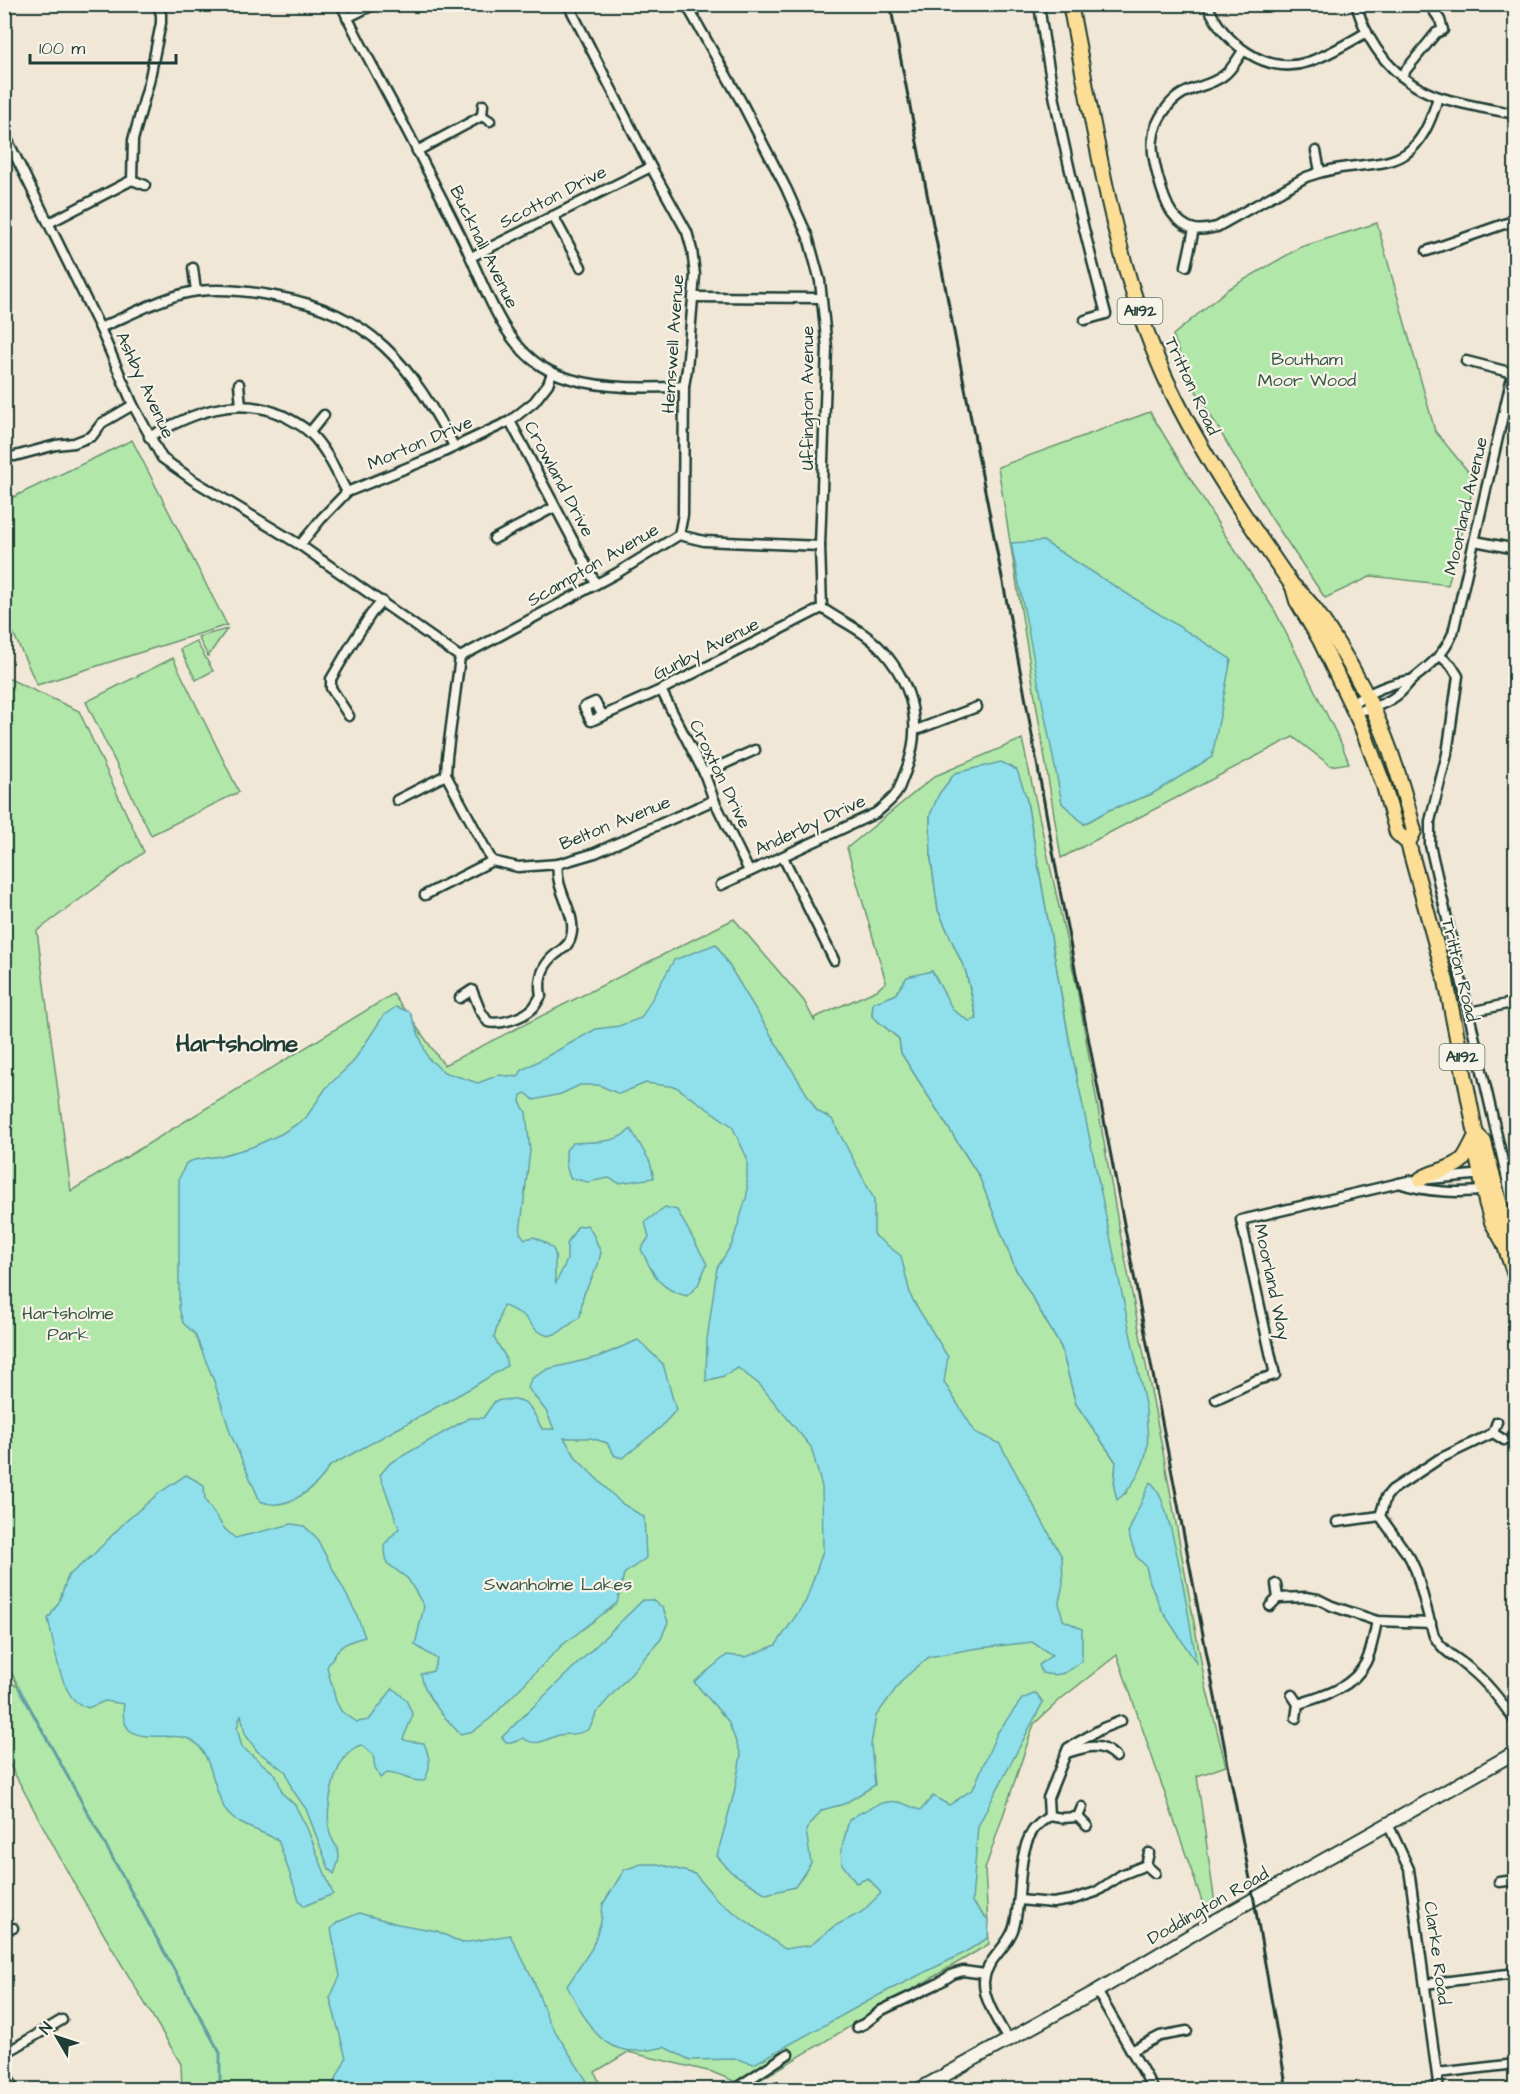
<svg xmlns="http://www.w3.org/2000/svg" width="1520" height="2094" font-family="'Architects Daughter',sans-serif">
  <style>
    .green { fill: #b1e8aa; stroke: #68926f; stroke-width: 1.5; fill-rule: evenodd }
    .water { fill: #90e0eb; stroke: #639fa2; stroke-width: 1.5 }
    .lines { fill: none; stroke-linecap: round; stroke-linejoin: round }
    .stream { stroke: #639fa2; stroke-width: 3 }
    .street-casing { stroke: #1f3d34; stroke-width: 13 }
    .secondary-casing { stroke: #1f3d34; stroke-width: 16 }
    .primary-casing { stroke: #1f3d34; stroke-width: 18 }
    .street { stroke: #f7f3e8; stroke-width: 8 }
    .secondary { stroke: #f7f3e8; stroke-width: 12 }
    .primary { stroke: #fcde96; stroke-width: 14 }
    .rail { stroke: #1f3d34; stroke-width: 3 }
    .labels { text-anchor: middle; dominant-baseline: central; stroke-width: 4.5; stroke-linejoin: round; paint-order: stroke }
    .shield { fill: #f7f3e8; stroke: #60746a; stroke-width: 1.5 }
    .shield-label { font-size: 16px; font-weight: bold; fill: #1f3d34 }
    .street-label { font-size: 18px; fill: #1f3d34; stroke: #f7f3e8 }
    .park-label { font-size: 18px; fill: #355746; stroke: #f7f3e8 }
    .district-label { font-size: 24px; font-weight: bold; fill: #1f3d34; stroke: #f7f3e8 }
  </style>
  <rect width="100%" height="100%" fill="#f1e7d6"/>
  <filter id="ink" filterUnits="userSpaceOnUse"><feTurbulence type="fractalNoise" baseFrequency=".0167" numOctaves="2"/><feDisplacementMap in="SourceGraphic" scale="12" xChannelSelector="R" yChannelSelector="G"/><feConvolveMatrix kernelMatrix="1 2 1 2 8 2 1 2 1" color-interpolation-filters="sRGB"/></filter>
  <g filter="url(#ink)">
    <!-- green -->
    <g class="green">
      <path d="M1377 223 1435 431 1475 480 1448 585 1372 576 1325 598 1270 516 1189 379 1173 335 1228 289 1301 247Z"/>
      <path d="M1150 412 1223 532 1275 611 1341 743 1349 763 1331 766 1293 737 1061 858 998 467ZM1012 543 1152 794 1109 810 1084 824 1018 577Z"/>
      <path d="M132 440 227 625 37 685 5 615V501Z"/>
      <path d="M227 629 208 656 198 637Z"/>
      <path d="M196 641 213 671 196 680 180 649Z"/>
      <path d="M173 658 239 792 151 835 86 702Z"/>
      <path d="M5 677 79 711 144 852 37 931 71 1191 393 994 444 1065 734 919 804 1001 815 1022 814 1018 877 990 886 982 847 848 935 776 1022 739 1077 988 1117 1217 1163 1452 1205 1683 1226 1766 1197 1776 1215 1904 1205 1910 1117 1655 1062 1698 1034 1724 985 1869 989 1944 748 2087 712 2072 628 2052 595 2072 602 2089H182L181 2064 78 1891 5 1756 4 1669 12 1684 18 1686 4 1657ZM1026 796 1069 1039 1147 1448 1138 1474 1125 1494 1114 1487 1116 1462 1076 1404 1061 1347 1015 1268 979 1176 901 1053 899 1039 872 1016 873 1003 895 995 932 971 953 1011 969 1021 977 1020 966 972 938 910 931 859 930 816Z"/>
    </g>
    <!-- water -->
    <g class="water">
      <path d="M1043 541 1231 659 1212 757 1152 794 1109 810 1084 824 1062 803 1011 543Z"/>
      <path d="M1001 762 1017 770 1026 796 1069 1039 1146 1409C1146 1421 1149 1435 1147 1447 1145 1466 1132 1489 1117 1500L1114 1487 1116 1462 1076 1404 1061 1347 1015 1268 979 1176 901 1053 899 1039 872 1016 873 1003 895 995 907 977 932 971 953 1010 969 1021 977 1019 966 972 938 910 931 859 930 815 939 794 955 773Z"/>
      <path d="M716 944 817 1111 832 1119 874 1199V1235L901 1256 911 1297 948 1357 944 1382 975 1432 1000 1444 1062 1557 1063 1584 1059 1603 1063 1620 1082 1629V1661C1069 1672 1060 1678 1042 1673L1039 1665 1052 1655 1032 1642 972 1649 929 1657 903 1679 876 1716 871 1745 875 1785 844 1804 822 1810 806 1830 811 1863 795 1887 766 1894 731 1872 717 1856 734 1793 741 1755 728 1721 694 1682 727 1655 746 1657 776 1645 806 1601 823 1551 822 1487 811 1447 760 1385 738 1368 724 1376 706 1381 707 1340 717 1268 732 1244 747 1195V1158L732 1126 676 1087 646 1083 619 1094 599 1085H580L561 1094 534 1100 526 1093 521 1095 520 1102 526 1112 530 1151 520 1233 525 1239 534 1237C568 1252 550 1257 556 1283L567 1260V1244L577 1227 587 1225C594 1232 596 1243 601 1252L598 1265 583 1296 580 1317 558 1333 548 1336 537 1331 523 1315 503 1305 494 1338 505 1356 507 1366 471 1388 330 1466C317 1488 286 1513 260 1501L231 1435 214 1381 195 1334 183 1323 179 1308V1179L186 1163 194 1160 220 1156 252 1147 281 1134 305 1119 326 1088 353 1062 384 1015 396 1007 410 1012 428 1058 444 1072 478 1083 499 1075 518 1077 522 1070 596 1029 619 1026 641 1018 674 960Z"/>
      <path d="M631 1129 650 1162 654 1178 619 1183 609 1178 588 1182 570 1178 566 1165V1150L573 1143C594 1141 614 1145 631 1129Z"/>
      <path d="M665 1207 677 1210 707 1264 698 1285 687 1296C658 1289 653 1274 641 1249L649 1237 645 1222Z"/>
      <path d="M638 1340 663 1364 676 1410 661 1427 623 1458 615 1456 607 1443 591 1438H564L577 1459 621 1503 644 1517 646 1558 624 1574 617 1603 561 1646 492 1717 474 1731 460 1734C445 1718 424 1696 421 1674L433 1671 437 1659 415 1645 424 1606 408 1579 387 1563 384 1545 399 1528 380 1475 390 1463 469 1418H483L495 1401C527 1396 528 1401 542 1429H554L546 1411 528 1388 531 1379 548 1369 598 1357Z"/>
      <path d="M186 1475 204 1485 205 1500 224 1528 235 1538 292 1524 304 1526 316 1537 356 1613 365 1637C342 1643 339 1646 327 1667L336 1701 341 1711 357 1722 369 1720 393 1688 406 1700 413 1715 403 1739C408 1743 417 1741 424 1743 430 1758 432 1767 424 1781 407 1782 404 1774 387 1773L380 1778 375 1768 373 1755 361 1745C334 1754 324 1809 330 1834 332 1841 339 1848 339 1856 339 1861 336 1869 334 1874L329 1869 306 1809 292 1789 286 1772 257 1751 245 1734 241 1714 237 1728 242 1747 276 1775 283 1794 295 1805 307 1828 333 1894 304 1906 299 1900 278 1840C262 1831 237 1826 226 1811 213 1791 212 1753 193 1741 171 1727 116 1754 124 1704L105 1701 88 1708C84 1706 78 1704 75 1701 58 1683 54 1642 48 1619L59 1602 68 1576 93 1555 125 1522 159 1493Z"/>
      <path d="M1150 1482C1172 1494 1191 1635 1197 1664L1161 1609 1149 1580 1146 1566 1136 1556 1128 1533Z"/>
      <path d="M643 1600H653L663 1608 668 1622 661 1639 596 1713C594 1720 592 1726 587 1730 578 1736 568 1733 559 1735 545 1739 537 1748 523 1738L515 1742H506L502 1737Z"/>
      <path d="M1036 1693 1043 1702 978 1826 972 1902 989 1921 988 1938 962 1954 881 1994 754 2064 737 2059 690 2060 664 2047C604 2063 592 2031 567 1986L592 1948 601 1922 603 1904 624 1870 641 1864H658L695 1874 717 1900 785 1949 811 1945 833 1927 862 1912 881 1893 868 1878 856 1883 842 1864 841 1851 849 1820C860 1812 884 1799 898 1802 906 1803 913 1809 921 1810L933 1796 949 1805 973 1789 997 1733 1022 1699Z"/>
      <path d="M359 1913 398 1924 437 1931 462 1943 510 1935 533 1979 548 2020 592 2089H334L332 2087 346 2058 330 1998 340 1976 331 1929 338 1922Z"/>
    </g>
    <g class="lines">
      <!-- stream -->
      <path class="stream" d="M19 1688 220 2053V2090"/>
      <defs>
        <g id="street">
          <path d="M341 4C365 55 394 104 419 154 436 188 455 222 470 256 487 294 505 343 541 366 578 390 642 389 684 386"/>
          <path d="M568 4 651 167 687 232 692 250 695 275 687 369 684 386 683 515 679 535"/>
          <path d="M686 4 742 103 786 188 808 237 820 281 827 348 820 546 822 608"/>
          <path d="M1039 4C1053 109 1079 212 1106 314L1085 320"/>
          <path d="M1207 4C1223 42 1265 76 1308 62 1329 55 1348 43 1367 32"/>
          <path d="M1356 4C1368 47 1396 82 1439 97 1463 105 1490 109 1516 114"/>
          <path d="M347 18 375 4"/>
          <path d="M1243 51C1237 59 1232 70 1223 76 1204 90 1182 85 1165 110 1159 118 1154 129 1153 139 1150 155 1163 200 1172 213 1177 220 1186 227 1194 229 1202 231 1210 228 1217 227L1306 177C1373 152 1413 187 1438 97"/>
          <path d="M1401 76 1436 33 1443 30 1440 20 1429 4"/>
          <path d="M482 116 483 105"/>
          <path d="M4 133 100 328 133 405 162 458 193 480 300 545 460 657"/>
          <path d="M417 151 482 116 490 121"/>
          <path d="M1316 151 1320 171"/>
          <path d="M132 180 145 185"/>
          <path d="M553 216 581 267"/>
          <path d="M49 223 132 180 133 140 149 82 161 23V14L157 4"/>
          <path d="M1427 251 1507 223 1516 225"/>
          <path d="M471 257 651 167"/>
          <path d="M1186 266 1194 229"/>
          <path d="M193 268 196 291"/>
          <path d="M693 297 821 298"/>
          <path d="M100 328C128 316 168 294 198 291 224 288 248 291 274 296 373 313 409 364 454 446"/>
          <path d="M1466 361 1513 373"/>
          <path d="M239 384 241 406"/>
          <path d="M510 421 596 584"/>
          <path d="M310 432 324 415"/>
          <path d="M149 437C192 413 237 394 284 416 293 421 304 426 311 434 327 450 336 472 347 492"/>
          <path d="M15 456 56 445 74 443 92 436 102 423 133 405"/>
          <path d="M494 539 555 507"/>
          <path d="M1475 541 1516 549"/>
          <path d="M300 545 321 519 347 492 431 458 510 421 534 402 548 384 552 373"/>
          <path d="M1440 656 1451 665 1458 676 1447 754 1430 821V845L1516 1218"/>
          <path d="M460 657 447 757 446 775 492 861 518 867 558 864 595 853 714 800"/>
          <path d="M460 657 617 573 679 535 704 541 820 546"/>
          <path d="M661 690 704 773 714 800 749 871"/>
          <path d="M1351 704C1370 692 1389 683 1411 680"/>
          <path d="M1355 712C1372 708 1388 704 1401 692 1406 687 1409 682 1414 678 1431 665 1444 654 1453 633L1516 359"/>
          <path d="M349 716 331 688V679L351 645 371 614 382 601"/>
          <path d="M603 716 595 702 584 707 591 721 661 690 822 608"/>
          <path d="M916 730 977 707"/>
          <path d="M704 773 755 750"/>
          <path d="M397 800 446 775"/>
          <path d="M783 857 834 960"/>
          <path d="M721 885 876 813C883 807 891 801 896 794 900 788 902 779 905 773 923 728 914 686 882 650 865 631 842 622 822 608"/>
          <path d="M425 895 492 861"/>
          <path d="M460 998 472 990 480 1010 488 1022C500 1025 523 1018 533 1008 536 1005 538 1000 541 996 538 980 542 965 556 954 562 949 569 946 571 937 578 913 554 891 558 864"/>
          <path d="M1470 1012 1516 1002"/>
          <path d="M1399 1183C1425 1192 1460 1194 1487 1190"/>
          <path d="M1216 1399 1257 1380 1275 1375 1241 1220 1408 1181 1484 1174"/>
          <path d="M1497 1422 1493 1433 1439 1459 1392 1490 1386 1497 1380 1516 1410 1558 1416 1571 1434 1636C1444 1653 1455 1656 1469 1668 1488 1683 1503 1703 1516 1723"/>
          <path d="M1493 1433 1504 1440"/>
          <path d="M1337 1522 1380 1516"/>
          <path d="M1515 1524 1516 1525"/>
          <path d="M1276 1584 1278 1598 1306 1597 1318 1599 1332 1606 1377 1621 1431 1623"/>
          <path d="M1270 1606 1278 1598"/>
          <path d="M1292 1695 1298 1704C1324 1696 1353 1688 1366 1662 1372 1650 1374 1634 1377 1621"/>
          <path d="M1296 1718 1298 1704"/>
          <path d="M1067 1753C1086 1747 1100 1741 1116 1757"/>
          <path d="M1082 1807 1078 1817 1087 1826"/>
          <path d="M1049 1816 1062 1818 1078 1817"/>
          <path d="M1388 1824 1409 1869 1439 2090"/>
          <path d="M1149 1853 1146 1865 1155 1873"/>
          <path d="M1499 1882 1516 1880"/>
          <path d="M1019 1900 1053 1903 1071 1900 1096 1892 1121 1875 1146 1865"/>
          <path d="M4 1928H13"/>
          <path d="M1425 1984 1516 1973"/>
          <path d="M1097 1991 1154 2090"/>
          <path d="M857 2027 864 2024 882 2010 937 1984 953 1974 963 1971 985 1974"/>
          <path d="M1008 2040C999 2023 983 2000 984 1981 986 1960 1006 1949 1013 1930 1023 1902 1016 1856 1032 1832 1036 1825 1043 1821 1049 1816L1048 1798 1068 1748 1103 1728 1121 1721"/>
          <path d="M1131 2051 1160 2036 1187 2031"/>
          <path d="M4 2054 62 2020"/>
          <path d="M4 2071 15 2090"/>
          <path d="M1437 2073 1516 2064"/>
          <path d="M655 2090 677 2088 690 2090"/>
          <path d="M733 2090 788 2054"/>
        </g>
        <path id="secondary" d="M918 2090 1097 1991 1215 1921 1516 1752"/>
        <g id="primary">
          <path d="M1070 4C1095 129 1112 258 1164 375 1198 450 1245 517 1292 585 1311 601 1324 622 1337 643 1377 707 1396 759 1414 831L1408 843"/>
          <path d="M1293 587 1297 601 1320 640 1361 725 1384 786 1397 833 1408 843 1446 981 1476 1135 1477 1156 1486 1202 1492 1222 1504 1243 1516 1278"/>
          <path d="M1478 1136 1484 1142 1507 1232 1504 1243"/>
          <path d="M1421 1179C1434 1170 1455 1170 1464 1158 1469 1151 1472 1143 1476 1136"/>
        </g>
      </defs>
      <!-- street casing -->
      <use href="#street" class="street-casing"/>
      <!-- secondary casing -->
      <use href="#secondary" class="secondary-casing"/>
      <!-- primary casing -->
      <use href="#primary" class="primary-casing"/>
      <!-- street -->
      <use href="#street" class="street"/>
      <!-- secondary -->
      <use href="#secondary" class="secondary"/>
      <!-- primary -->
      <use href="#primary" class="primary"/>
      <!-- rail -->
      <path class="rail" d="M890 4 1023 685 1061 896 1254 1900 1287 2090"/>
    </g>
  </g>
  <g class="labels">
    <!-- shield labels -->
    <g class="shield">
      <rect x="1117.5" y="298" width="45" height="26" rx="4.5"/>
      <rect x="1439.5" y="1044" width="45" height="26" rx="4.5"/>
    </g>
    <g class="shield-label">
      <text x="1140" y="311">A1192</text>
      <text x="1462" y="1057">A1192</text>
    </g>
    <!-- street labels -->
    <g class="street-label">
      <text transform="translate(553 197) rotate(-27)">Scotton Drive</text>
      <text transform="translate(484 247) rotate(64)">Bucknall Avenue</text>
      <text transform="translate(673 344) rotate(-86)">Hemswell Avenue</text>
      <text transform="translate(145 385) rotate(65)">Ashby Avenue</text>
      <text transform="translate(1192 386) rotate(65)">Tritton Road</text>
      <text transform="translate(807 398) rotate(-90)">Uffington Avenue</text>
      <text transform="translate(420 443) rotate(-23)">Morton Drive</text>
      <text transform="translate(559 479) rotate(62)">Crowland Drive</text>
      <text transform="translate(1466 506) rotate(-77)">Moorland Avenue</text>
      <text transform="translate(593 565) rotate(-30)">Scampton Avenue</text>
      <text transform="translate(706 649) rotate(-27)">Gunby Avenue</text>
      <text transform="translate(720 774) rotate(64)">Croxton Drive</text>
      <text transform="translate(615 823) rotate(-22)">Belton Avenue</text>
      <text transform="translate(810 825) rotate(-25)">Anderby Drive</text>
      <text transform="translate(1460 970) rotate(76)">Tritton Road</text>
      <text transform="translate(1272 1282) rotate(78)">Moorland Way</text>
      <text transform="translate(1208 1906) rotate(-30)">Doddington Road</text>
      <text transform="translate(1437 1953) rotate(82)">Clarke Road</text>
    </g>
    <!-- park labels -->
    <g class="park-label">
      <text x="1307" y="359">Boutham<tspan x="1307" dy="21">Moor Wood</tspan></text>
      <text x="68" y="1313">Hartsholme<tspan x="68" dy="21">Park</tspan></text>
      <text x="558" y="1584">Swanholme Lakes</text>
    </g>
    <!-- district labels -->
    <g class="district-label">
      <text x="237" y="1044">Hartsholme</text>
    </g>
  </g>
  <!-- margin -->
  <rect width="1520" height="2094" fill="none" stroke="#f7f3e8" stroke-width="24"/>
  <rect x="12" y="12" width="1496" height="2070" fill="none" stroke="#1f3d34" stroke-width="2" filter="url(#ink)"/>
  <!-- north arrow -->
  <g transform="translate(57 2037) rotate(309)" stroke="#f7f3e8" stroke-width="4.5" paint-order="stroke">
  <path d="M0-4.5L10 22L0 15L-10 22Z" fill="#1f3d34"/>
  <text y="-9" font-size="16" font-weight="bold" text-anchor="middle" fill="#1f3d34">N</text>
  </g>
  <!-- scale -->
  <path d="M30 54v9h146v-9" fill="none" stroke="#1f3d34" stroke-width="3"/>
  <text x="39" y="54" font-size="18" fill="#1f3d34" stroke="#f7f3e8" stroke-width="4.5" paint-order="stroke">100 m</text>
</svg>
